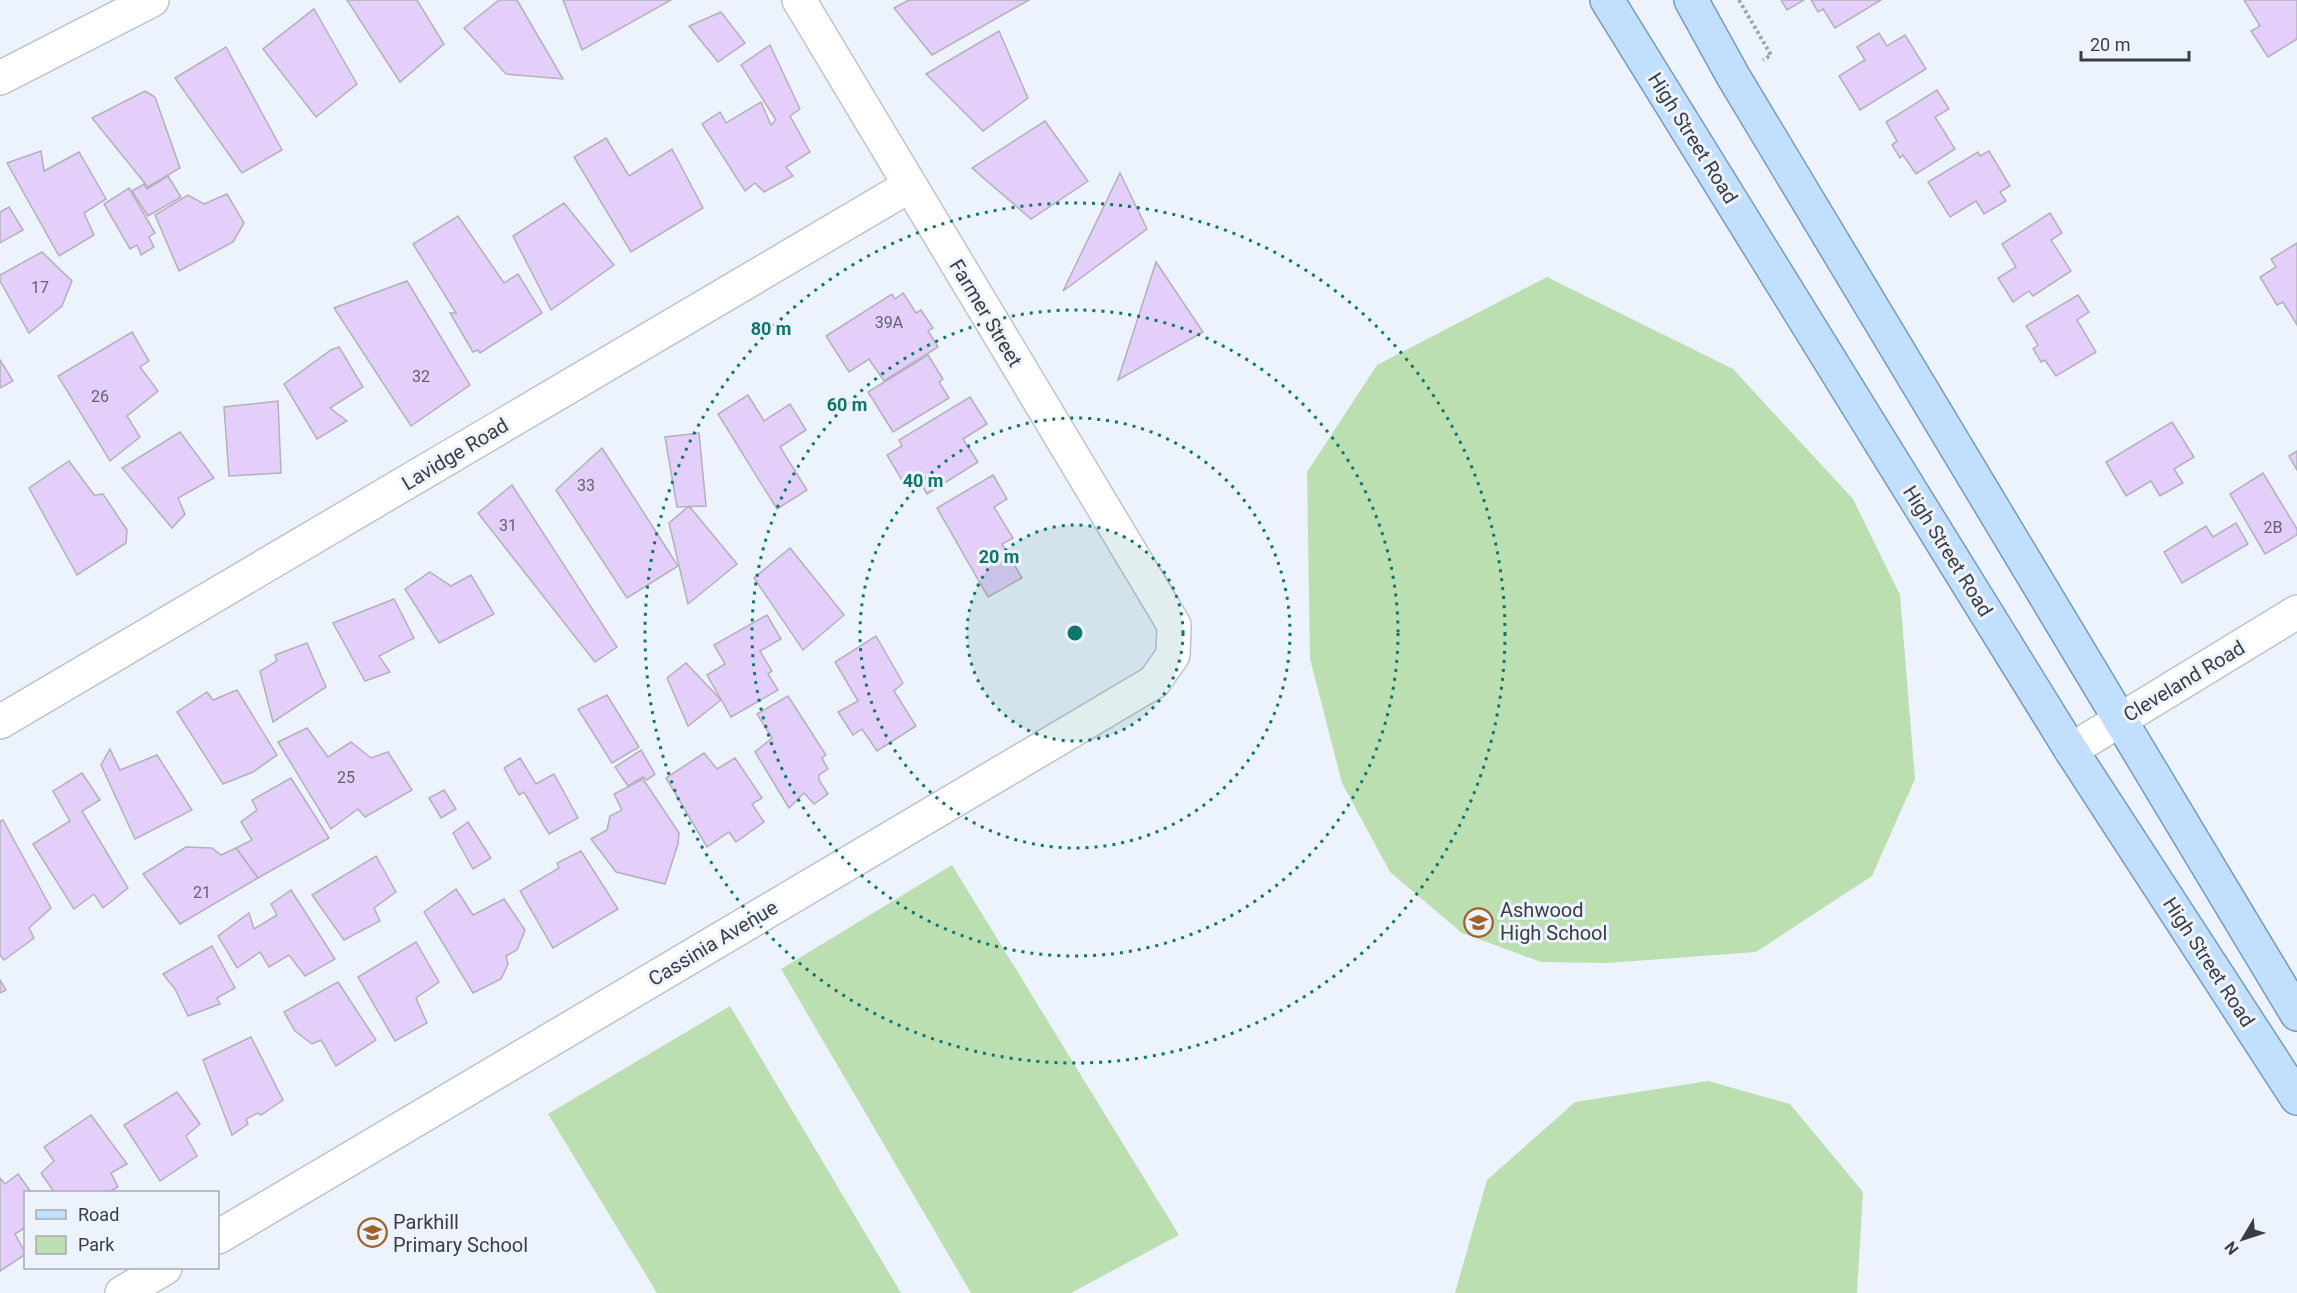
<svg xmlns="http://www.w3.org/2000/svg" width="2297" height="1293" font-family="Roboto,sans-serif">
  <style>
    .green { fill: #bcdfb1 }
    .building { fill: #e3cffa; stroke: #b4b0ba; stroke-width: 1.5 }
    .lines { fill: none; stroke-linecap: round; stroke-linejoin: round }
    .minor-casing { stroke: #bdc3cc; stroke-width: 36 }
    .major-casing { stroke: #7999bb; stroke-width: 36 }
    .path { stroke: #9fa3aa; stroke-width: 4; stroke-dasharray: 3 3; stroke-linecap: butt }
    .minor { stroke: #fff; stroke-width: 33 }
    .major { stroke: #c2e0fe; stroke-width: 33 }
    .ring { fill: none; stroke: #0f766e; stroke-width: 3; stroke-dasharray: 3 6 }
    .labels { text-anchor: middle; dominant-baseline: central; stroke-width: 6; stroke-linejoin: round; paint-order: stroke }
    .number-label { font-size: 16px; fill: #65626f }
    .street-label { font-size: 20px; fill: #3b3d41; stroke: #edf3fd }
    .poi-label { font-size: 20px; fill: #3b3d41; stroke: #edf3fd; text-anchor: start }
    .centre { fill: #0f766e; stroke: #edf3fd; stroke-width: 3 }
    .ring-label { font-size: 18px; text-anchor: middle; font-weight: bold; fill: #0f766e; stroke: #edf3fd; stroke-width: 6; stroke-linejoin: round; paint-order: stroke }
  </style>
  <rect width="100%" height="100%" fill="#edf3fd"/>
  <!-- green -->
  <g class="green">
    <path d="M1547 277 1733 369 1853 499 1900 595 1915 779 1872 876 1756 952 1608 963 1541 962 1462 933 1390 872 1342 783 1310 659 1307 472 1377 365Z"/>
    <path d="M952 865 1179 1235 1071 1293H971L781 969Z"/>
    <path d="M730 1006 901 1293H657L548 1114Z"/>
    <path d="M1708 1081 1790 1104 1863 1192 1857 1293H1455L1487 1180 1575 1102Z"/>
  </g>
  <!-- building -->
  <g class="building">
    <path d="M347 0H417L444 44 400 82Z"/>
    <path d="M499 0H517L563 79 506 74 464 28Z"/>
    <path d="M563 0H671L582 50Z"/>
    <path d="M909 0H1029L932 55 894 8Z"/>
    <path d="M1781 0H1804L1787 10Z"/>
    <path d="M1811 0H1881L1835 28 1823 9 1818 12Z"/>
    <path d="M2244 0H2297V39L2268 57 2251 31 2260 26Z"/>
    <path d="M314 9 357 84 316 117 263 49Z"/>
    <path d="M721 12 745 43 718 62 689 26Z"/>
    <path d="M999 31 1028 98 983 131 926 74Z"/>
    <path d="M1879 33 1887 46 1905 35 1926 69 1860 110 1839 76 1865 60 1857 47Z"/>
    <path d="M770 45 800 109 790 116 810 152 786 167 793 176 764 192 755 183 745 191 702 124 720 112 726 123 761 102 771 125 776 120 741 65Z"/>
    <path d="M226 47 282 150 242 173 175 78Z"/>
    <path d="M1937 90 1949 109 1935 117 1955 149 1916 174 1903 155 1900 158 1892 145 1897 141 1886 122Z"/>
    <path d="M145 91 155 97 180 168 148 187 92 118Z"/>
    <path d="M1045 121 1088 181 1031 219 972 168Z"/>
    <path d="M606 138 629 176 672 149 703 208 631 252 574 157Z"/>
    <path d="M41 151 44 171 79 152 106 199 84 213 94 235 59 256 7 163Z"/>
    <path d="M1989 151 2010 186 2000 192 2006 201 1984 214 1976 201 1950 217 1928 182 1978 152 1980 156Z"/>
    <path d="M1120 173 1147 229 1063 291Z"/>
    <path d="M168 176 181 197 148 216 132 191 144 184 147 189Z"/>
    <path d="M129 188 155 233 149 237 154 247 141 255 137 245 130 249 104 204Z"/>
    <path d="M227 194 244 223 233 242 179 271 155 215 188 195 204 204Z"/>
    <path d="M564 203 614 265 551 310 513 236Z"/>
    <path d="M9 207 23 230 0 243V212Z"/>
    <path d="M2050 213 2062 233 2051 240 2071 271 2033 296 2029 291 2013 302 1998 278 2016 267 2002 244Z"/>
    <path d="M458 216 504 283 518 274 542 313 480 353 478 350 473 352 450 313H456L413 244Z"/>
    <path d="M2297 243V325L2283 302 2277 305 2260 277 2276 267 2271 259Z"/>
    <path d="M42 252 72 281 62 306 29 333 0 281V275Z"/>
    <path d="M1156 262 1203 332 1118 380Z"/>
    <path d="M407 281 470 385 411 426 334 308Z"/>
    <path d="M903 293 916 313 921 310 933 328 928 331 938 347 884 381 869 359 849 372 826 336 892 294 895 299Z"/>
    <path d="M2078 295 2089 312 2077 320 2096 352 2056 376 2045 360 2041 362 2033 349 2038 345 2026 326Z"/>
    <path d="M132 332 149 361 140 367 158 391 127 416 140 437 110 461 58 376Z"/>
    <path d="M339 347 363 387 330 408 347 421 317 439 284 384 331 350Z"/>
    <path d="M928 355 943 379 939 382 949 398 893 432 868 392Z"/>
    <path d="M0 360 13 381 0 388Z"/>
    <path d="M748 395 764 421 790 404 806 430 780 447 807 490 777 509 718 414Z"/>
    <path d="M970 397 987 424 963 439 978 462 927 494 915 474 903 482 887 455 902 446 899 440Z"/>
    <path d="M278 401 281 473 229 476 224 407Z"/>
    <path d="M2172 422 2194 457 2174 469 2183 483 2160 496 2151 481 2126 496 2106 462Z"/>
    <path d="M180 432 214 478 178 498 185 514 172 528 122 468Z"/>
    <path d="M699 433 706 506 677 507 665 437Z"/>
    <path d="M602 448 678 566 627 598 556 490Z"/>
    <path d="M2297 451V470L2289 456Z"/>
    <path d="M69 461 94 495 103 494 127 530 126 543 77 575 29 488Z"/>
    <path d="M2263 473 2297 529V535L2265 554 2230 494Z"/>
    <path d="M993 475 1007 499 994 507 1013 538 1002 544 1022 578 988 597 937 508Z"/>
    <path d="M512 485 617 647 595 662 478 513Z"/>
    <path d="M689 506 737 564 688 604 669 523Z"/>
    <path d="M2236 523 2248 544 2182 583 2164 552 2206 526 2213 537Z"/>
    <path d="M790 548 844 615 803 650 754 578Z"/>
    <path d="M430 572 451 586 471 575 494 614 439 643 405 589Z"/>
    <path d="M394 599 414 638 379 656 390 672 365 681 333 623Z"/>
    <path d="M767 615 781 639 760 651 772 671 768 674 778 690 731 717 707 675 725 664 714 645Z"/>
    <path d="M876 636 903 683 894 691 916 726 877 751 862 729 853 735 838 712 858 701 835 662Z"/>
    <path d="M307 643 326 687 273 722 260 671 277 661 275 655Z"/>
    <path d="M686 663 721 700 688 726 667 678Z"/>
    <path d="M237 690 277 755 253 772 223 784 177 712 207 692 213 700Z"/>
    <path d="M607 695 639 747 612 763 578 709Z"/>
    <path d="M788 696 826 755 822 758 828 769 819 775V780L828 794 814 804 804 793 789 808 755 752 772 738 757 714Z"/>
    <path d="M307 728 328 757 351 742 371 758 388 752 412 790 365 817 358 809 331 829 278 742Z"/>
    <path d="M110 749 120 770 157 755 192 810 135 839 101 765Z"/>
    <path d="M641 750 655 774 647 780 643 777 628 786 615 767Z"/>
    <path d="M704 753 717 769 735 758 762 798 752 804 764 822 736 842 729 832 707 847 666 778Z"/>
    <path d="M520 758 536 784 554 774 578 818 549 834 524 792 519 795 504 768Z"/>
    <path d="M82 773 100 800 82 811 128 888 103 908 94 894 74 909 33 844 70 821 53 791Z"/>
    <path d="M291 778 329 838 258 878 236 848 252 840 241 822 257 810 252 800Z"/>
    <path d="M643 779 679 833 678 844 665 884 616 872 591 839 607 830 610 816 622 810 614 794Z"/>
    <path d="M444 790 456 809 441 818 429 798Z"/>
    <path d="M3 820 51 908 29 928 34 938 4 960 0 955V821Z"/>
    <path d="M468 822 491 858 473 869 453 833Z"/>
    <path d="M186 847 212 848 221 855 236 848 258 878 180 924 143 874Z"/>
    <path d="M581 851 618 909 553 948 520 891 559 868 557 863Z"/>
    <path d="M376 856 396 892 374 908 380 921 344 940 312 895Z"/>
    <path d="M456 889 473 915 504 899 525 930 517 950 506 956 508 964 501 979 473 993 424 912Z"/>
    <path d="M291 890 335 959 305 976 289 955 269 967 260 952 237 968 218 936 249 913 254 929 277 915 271 904Z"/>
    <path d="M416 942 439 982 416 998 427 1023 395 1041 358 977Z"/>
    <path d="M212 946 235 988 217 998 220 1004 188 1016 175 989 163 974Z"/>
    <path d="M0 980 6 990 0 993Z"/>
    <path d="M338 982 376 1040 336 1066 321 1040 312 1044 295 1031 284 1012Z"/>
    <path d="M251 1037 283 1100 261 1115 258 1113 246 1119 248 1124 232 1135 203 1060Z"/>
    <path d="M177 1092 200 1124 186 1136 197 1156 160 1181 124 1125Z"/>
    <path d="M91 1115 127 1164 111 1173 118 1187 109 1192H54L41 1173 54 1161 44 1147Z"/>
    <path d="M18 1174 31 1192H26V1227L15 1234 26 1254 0 1271V1178L5 1184Z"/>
  </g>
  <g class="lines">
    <defs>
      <g id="minor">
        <path d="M0 78 152 0"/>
        <path d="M0 722 909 186"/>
        <path d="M2071 750 2297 612"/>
        <path d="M218 1237 1154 682 1173 655 1174 625 799 0"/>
        <path d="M122 1293 165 1268"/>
      </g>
      <g id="major">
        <path d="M1607 0 2071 750 2297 1098"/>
        <path d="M1691 0 1733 76 2297 1014"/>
      </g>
    </defs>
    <!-- minor casing -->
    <use href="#minor" class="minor-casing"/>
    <!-- major casing -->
    <use href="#major" class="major-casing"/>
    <!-- path -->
    <path class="path" d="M1739 0 1771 55 1763 60"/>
    <!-- minor -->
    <use href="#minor" class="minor"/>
    <!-- major -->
    <use href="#major" class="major"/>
  </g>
  <!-- distance rings -->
  <circle cx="1075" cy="633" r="108" fill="#0f766e" fill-opacity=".12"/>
  <g class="ring">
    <circle cx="1075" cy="633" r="108"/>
    <circle cx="1075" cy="633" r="215"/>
    <circle cx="1075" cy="633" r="323"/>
    <circle cx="1075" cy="633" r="430"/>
  </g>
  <!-- icons -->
  <defs>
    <symbol id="school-ring" viewBox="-11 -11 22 22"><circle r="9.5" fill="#edf3fd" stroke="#a1612a" stroke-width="1.5"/><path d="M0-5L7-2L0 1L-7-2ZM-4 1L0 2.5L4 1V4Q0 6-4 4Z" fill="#a1612a"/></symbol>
  </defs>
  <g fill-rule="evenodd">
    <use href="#school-ring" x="1462" y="906" width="33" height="33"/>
    <use href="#school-ring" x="356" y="1216" width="33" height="33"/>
  </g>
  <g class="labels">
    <!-- number labels -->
    <g class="number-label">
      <text x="40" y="287">17</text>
      <text x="889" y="322">39A</text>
      <text x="421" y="376">32</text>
      <text x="100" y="396">26</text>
      <text x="586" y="485">33</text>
      <text x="508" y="525">31</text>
      <text x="2273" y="527">2B</text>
      <text x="346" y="777">25</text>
      <text x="202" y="892">21</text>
    </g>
    <!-- street labels -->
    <g class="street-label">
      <text transform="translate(1693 138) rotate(58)">High Street Road</text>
      <text transform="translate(986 313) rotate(59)">Farmer Street</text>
      <text transform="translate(455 454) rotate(-31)">Lavidge Road</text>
      <text transform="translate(1948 551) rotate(58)">High Street Road</text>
      <text transform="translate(2184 681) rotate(-31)">Cleveland Road</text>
      <text transform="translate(713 943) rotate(-31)">Cassinia Avenue</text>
      <text transform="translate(2209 962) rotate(57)">High Street Road</text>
    </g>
    <!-- poi labels -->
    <g class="poi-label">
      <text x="1500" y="910">Ashwood<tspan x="1500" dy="23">High School</tspan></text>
      <text x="393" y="1222">Parkhill<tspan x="393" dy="23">Primary School</tspan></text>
    </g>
  </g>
  <circle cx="1075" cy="633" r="9" class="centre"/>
  <g class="ring-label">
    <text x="771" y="335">80 m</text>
    <text x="847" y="411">60 m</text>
    <text x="923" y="487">40 m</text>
    <text x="999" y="563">20 m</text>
  </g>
  <!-- legend -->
  <rect x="24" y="1191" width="195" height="78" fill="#edf3fd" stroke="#a6aab2" stroke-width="1.5"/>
  <rect x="36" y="1210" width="30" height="9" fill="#c2e0fe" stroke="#a6aab2" stroke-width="1.5"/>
  <text x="78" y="1221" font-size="18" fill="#3b3d41">Road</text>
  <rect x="36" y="1236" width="30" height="18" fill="#bcdfb1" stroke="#a6aab2" stroke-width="1.5"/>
  <text x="78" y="1251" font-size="18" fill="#3b3d41">Park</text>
  <!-- north arrow -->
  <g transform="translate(2243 1239) rotate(231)" stroke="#edf3fd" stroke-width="4.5" paint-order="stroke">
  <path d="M0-4.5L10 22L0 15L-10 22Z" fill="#3b3d41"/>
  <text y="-9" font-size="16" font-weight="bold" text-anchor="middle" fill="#3b3d41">N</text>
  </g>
  <!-- scale -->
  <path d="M2081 51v9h108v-9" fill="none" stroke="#3b3d41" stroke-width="3"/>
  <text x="2090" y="51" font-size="18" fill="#3b3d41" stroke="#edf3fd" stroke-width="4.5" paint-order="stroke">20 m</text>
</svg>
